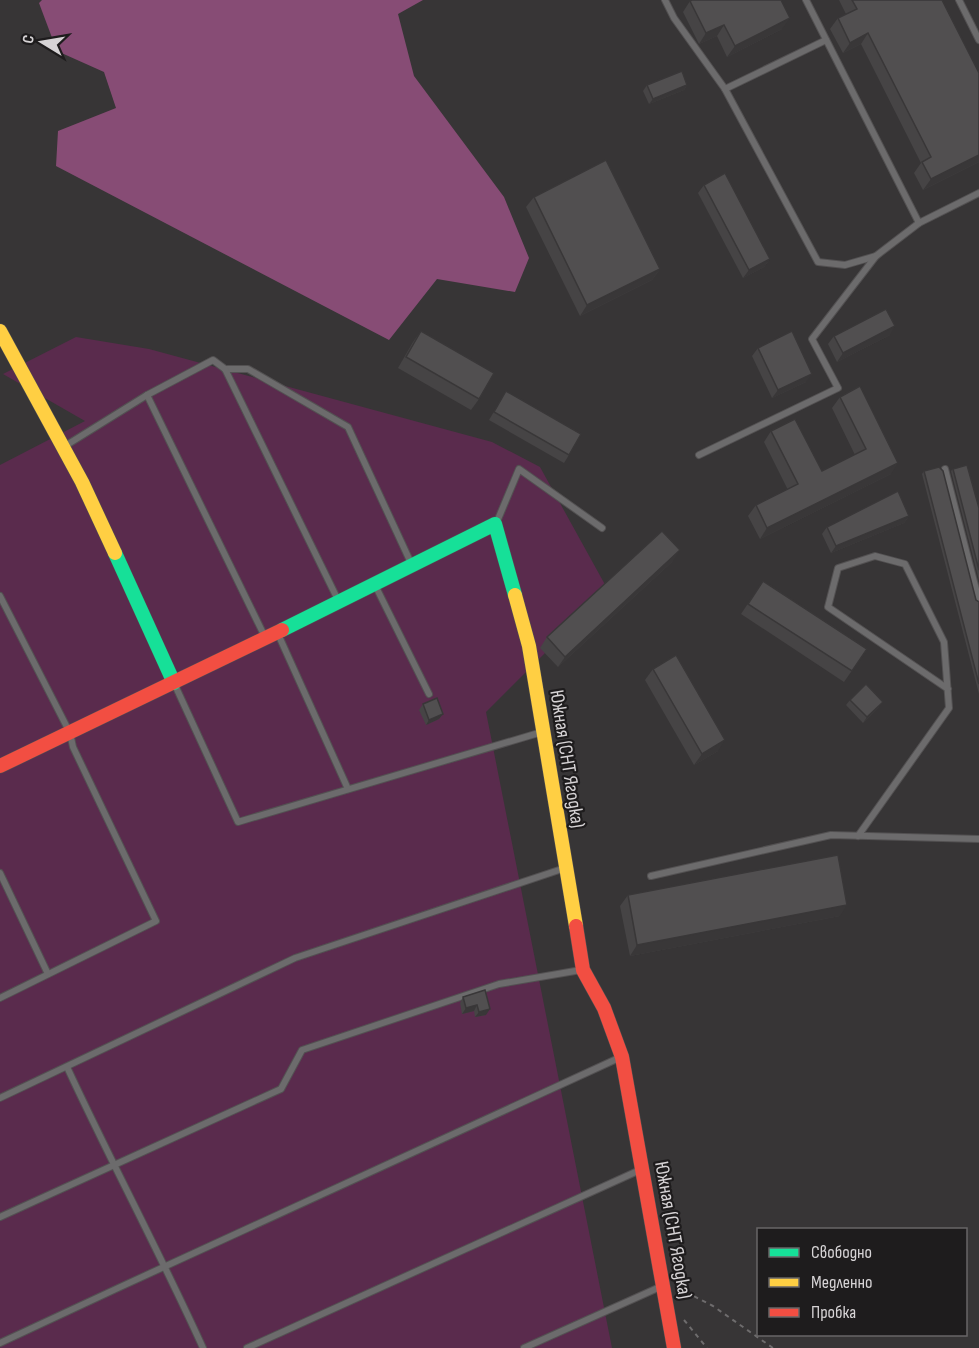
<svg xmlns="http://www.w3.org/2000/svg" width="979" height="1348" font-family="'Sofia Sans Condensed',sans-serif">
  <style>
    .green { fill: #5a2b4d }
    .forest { fill: #874c75 }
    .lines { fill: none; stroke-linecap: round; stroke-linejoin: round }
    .lane-casing { stroke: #535152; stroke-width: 8 }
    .fast-casing { stroke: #535152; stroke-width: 15 }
    .slow-casing { stroke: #535152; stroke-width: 15 }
    .jam-casing { stroke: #535152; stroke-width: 15 }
    .path { stroke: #6e6c6d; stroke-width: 2; stroke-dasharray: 4.5 4.5; stroke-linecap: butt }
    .lane { stroke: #6c6b6c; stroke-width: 6 }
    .fast { stroke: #16e098; stroke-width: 14 }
    .slow { stroke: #ffcf43; stroke-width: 14 }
    .jam { stroke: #f24e42; stroke-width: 14 }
    .wall { fill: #464445 }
    .shaded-wall { fill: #393738 }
    .building { fill: #514f50; stroke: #393738; stroke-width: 1.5 }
    .labels { text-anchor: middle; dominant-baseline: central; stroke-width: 4.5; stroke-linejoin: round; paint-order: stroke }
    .street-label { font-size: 20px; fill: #d6d3d5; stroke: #1e1c1d }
  </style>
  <rect width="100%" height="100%" fill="#373536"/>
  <!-- green -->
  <path class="green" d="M76 337 149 349 492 442 540 467 608 590 486 712 612 1348H0V465L85 421 3 374Z"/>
  <!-- forest -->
  <path class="forest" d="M42 0H423L398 14 414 76 504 197 529 258 515 292 437 279 389 340 56 166 58 131 116 108 104 72 57 51 39 3Z"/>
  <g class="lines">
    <defs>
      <g id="lane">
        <path d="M665 0 674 18 725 89"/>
        <path d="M806 0 919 223 979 193"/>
        <path d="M959 0 979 40"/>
        <path d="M826 40 725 89 818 262 845 265 876 256"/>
        <path d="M225 369H248L348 427 411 563"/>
        <path d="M147 395 264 635"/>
        <path d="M65 446 147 395 213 360 225 369 338 600"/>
        <path d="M699 455 838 388 812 339 876 256 919 223"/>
        <path d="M945 469 979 601"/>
        <path d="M496 524 519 469 602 528"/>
        <path d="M375 585 429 694"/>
        <path d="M0 596 70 733 73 747 156 921 0 998"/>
        <path d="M278 634 348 789"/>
        <path d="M174 683 238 822 542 732"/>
        <path d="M858 836 949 708 944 642 905 564 875 556 838 568 828 607 948 689"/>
        <path d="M0 873 48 974"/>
        <path d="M651 876 831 835 979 839"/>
        <path d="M67 1067C111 1162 160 1253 203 1348"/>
        <path d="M0 1098 295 958 565 868"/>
        <path d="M0 1217 281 1089 302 1050 499 984 581 970"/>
        <path d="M0 1343C206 1246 414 1154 621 1057"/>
        <path d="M247 1348 640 1170"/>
        <path d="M524 1348 660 1287"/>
      </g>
      <g id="fast">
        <path d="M115 553 174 683"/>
        <path d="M282 630 495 524 515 595"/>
      </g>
      <g id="slow">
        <path d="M0 331 82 482 115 553"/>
        <path d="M515 595 529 646 576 926"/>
      </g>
      <g id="jam">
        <path d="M0 766 282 630"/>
        <path d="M576 926 583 970 604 1008 622 1057 674 1348"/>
      </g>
    </defs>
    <!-- lane casing -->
    <use href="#lane" class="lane-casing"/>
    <!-- fast casing -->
    <use href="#fast" class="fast-casing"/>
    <!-- slow casing -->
    <use href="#slow" class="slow-casing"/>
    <!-- jam casing -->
    <use href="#jam" class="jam-casing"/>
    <!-- path -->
    <g class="path">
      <path d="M678 1288 713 1306 773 1348"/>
      <path d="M684 1320 707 1348"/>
    </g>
    <!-- lane -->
    <use href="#lane" class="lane"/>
    <!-- fast -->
    <use href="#fast" class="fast"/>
    <!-- slow -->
    <use href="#slow" class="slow"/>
    <!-- jam -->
    <use href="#jam" class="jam"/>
  </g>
  <!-- wall -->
  <g class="wall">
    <path d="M839 0H942L979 162 923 190 914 173 921 163 861 44 843 53 830 29 838 18 846 14Z"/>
    <path d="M690 1 782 29 727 57 717 36 699 44 683 12Z"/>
    <path d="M647 85H687L684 90 649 104 643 91Z"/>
    <path d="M704 185 770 259 764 267 743 278 698 193Z"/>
    <path d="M534 197 660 269 652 280 580 316 526 207Z"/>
    <path d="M421 331 479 399 471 410 398 368 413 342Z"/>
    <path d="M890 335 837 362 828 344 834 336Z"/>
    <path d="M758 348 806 382 772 398 752 356Z"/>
    <path d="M506 391 569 455 564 463 489 420Z"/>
    <path d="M840 397 891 474 760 539 748 516 756 505 788 490 764 442 771 431 822 471 855 455 832 408Z"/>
    <path d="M953 469 979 508V580L951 471Z"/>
    <path d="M924 471 976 600 979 602V694L922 474Z"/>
    <path d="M909 516 904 523 831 553 822 534 827 527Z"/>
    <path d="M673 561 558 667 540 648 547 637Z"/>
    <path d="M763 581 867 649 844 682 741 614Z"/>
    <path d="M653 669 718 751 694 765 645 680Z"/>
    <path d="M850 700 879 707 863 723 846 705Z"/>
    <path d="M423 704 443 714 439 719 426 725 419 710Z"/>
    <path d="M628 895 840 916 630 956 620 906Z"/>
    <path d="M485 990 486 1015 475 1017 474 1011 462 1014 460 1003 463 997Z"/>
  </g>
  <!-- shaded-wall -->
  <g class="shaded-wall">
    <path d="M790 18 782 29 727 57 735 46Z"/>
    <path d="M724 25 717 36 699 44 706 33Z"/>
    <path d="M868 33 861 44 843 53 850 43Z"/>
    <path d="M687 85 684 90 649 104 653 99Z"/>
    <path d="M979 155V162L923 190 931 179Z"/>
    <path d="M770 259 764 267 743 278 749 270Z"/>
    <path d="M660 269 652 280 580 316 587 305Z"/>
    <path d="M895 326 890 335 837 362 843 353Z"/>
    <path d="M812 374 806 382 772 398 778 390Z"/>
    <path d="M898 463 891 474 760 539 767 528Z"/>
    <path d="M909 516 904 523 831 553 836 546Z"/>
    <path d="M680 550 673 561 558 667 565 657Z"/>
    <path d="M883 702 879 707 863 723 867 717Z"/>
    <path d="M443 714 439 719 426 725 429 720Z"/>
    <path d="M725 740 718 751 694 765 702 754Z"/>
    <path d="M847 905 840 916 630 956 637 945Z"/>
    <path d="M477 1005 474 1011 462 1014 466 1008Z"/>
    <path d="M490 1009 486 1015 475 1017 479 1012Z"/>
  </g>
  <!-- building -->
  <g class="building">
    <path d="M692 0H781L790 18 735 46 724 25 706 33 690 1Z"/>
    <path d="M852 0H942L979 73V155L931 179 922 162 931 157 868 33 850 43 838 18 857 9Z"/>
    <path d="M682 71 687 85 653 99 647 85Z"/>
    <path d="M606 160 660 269 587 305 534 197Z"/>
    <path d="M725 173 770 259 749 270 704 185Z"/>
    <path d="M886 309 895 326 843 353 834 336Z"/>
    <path d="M421 331 494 373 479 399 406 357Z"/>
    <path d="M792 331 812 374 778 390 758 348Z"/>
    <path d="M860 386 898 463 767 528 756 505 798 484 771 431 795 419 822 471 866 449 840 397Z"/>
    <path d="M506 391 581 434 569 455 494 412Z"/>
    <path d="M967 465 979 508V570L953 469Z"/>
    <path d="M939 467 943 471 976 600 979 602V684L924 471Z"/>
    <path d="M898 491 909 516 836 546 827 527Z"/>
    <path d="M662 531 680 550 565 657 547 637Z"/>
    <path d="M763 581 867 649 852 671 748 604Z"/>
    <path d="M676 655 725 740 702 754 653 669Z"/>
    <path d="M866 684 883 702 867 717 850 700Z"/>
    <path d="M437 698 443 714 429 720 423 704Z"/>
    <path d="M838 855 847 905 637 945 628 895Z"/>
    <path d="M485 990 490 1009 479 1012 477 1005 466 1008 463 997Z"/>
  </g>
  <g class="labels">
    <!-- street labels -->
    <g class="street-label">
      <text transform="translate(567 759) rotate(81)">Южная (СНТ Ягодка)</text>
      <text transform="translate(673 1230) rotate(80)">Южная (СНТ Ягодка)</text>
    </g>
  </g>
  <!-- legend -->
  <rect x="757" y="1228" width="210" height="108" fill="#1e1c1d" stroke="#686567" stroke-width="1.5"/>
  <rect x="769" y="1248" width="30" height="9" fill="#16e098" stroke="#686567" stroke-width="1.5"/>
  <text x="811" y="1258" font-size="18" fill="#d6d3d5">Свободно</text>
  <rect x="769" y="1278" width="30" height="9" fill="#ffcf43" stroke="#686567" stroke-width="1.5"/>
  <text x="811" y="1288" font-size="18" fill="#d6d3d5">Медленно</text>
  <rect x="769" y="1308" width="30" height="9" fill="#f24e42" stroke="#686567" stroke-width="1.5"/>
  <text x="811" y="1318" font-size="18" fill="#d6d3d5">Пробка</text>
  <!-- north arrow -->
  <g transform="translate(42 42) rotate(281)" stroke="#1e1c1d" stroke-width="4.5" paint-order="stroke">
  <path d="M0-4.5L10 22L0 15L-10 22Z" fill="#d6d3d5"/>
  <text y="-9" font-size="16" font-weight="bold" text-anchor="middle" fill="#d6d3d5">С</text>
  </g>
</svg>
